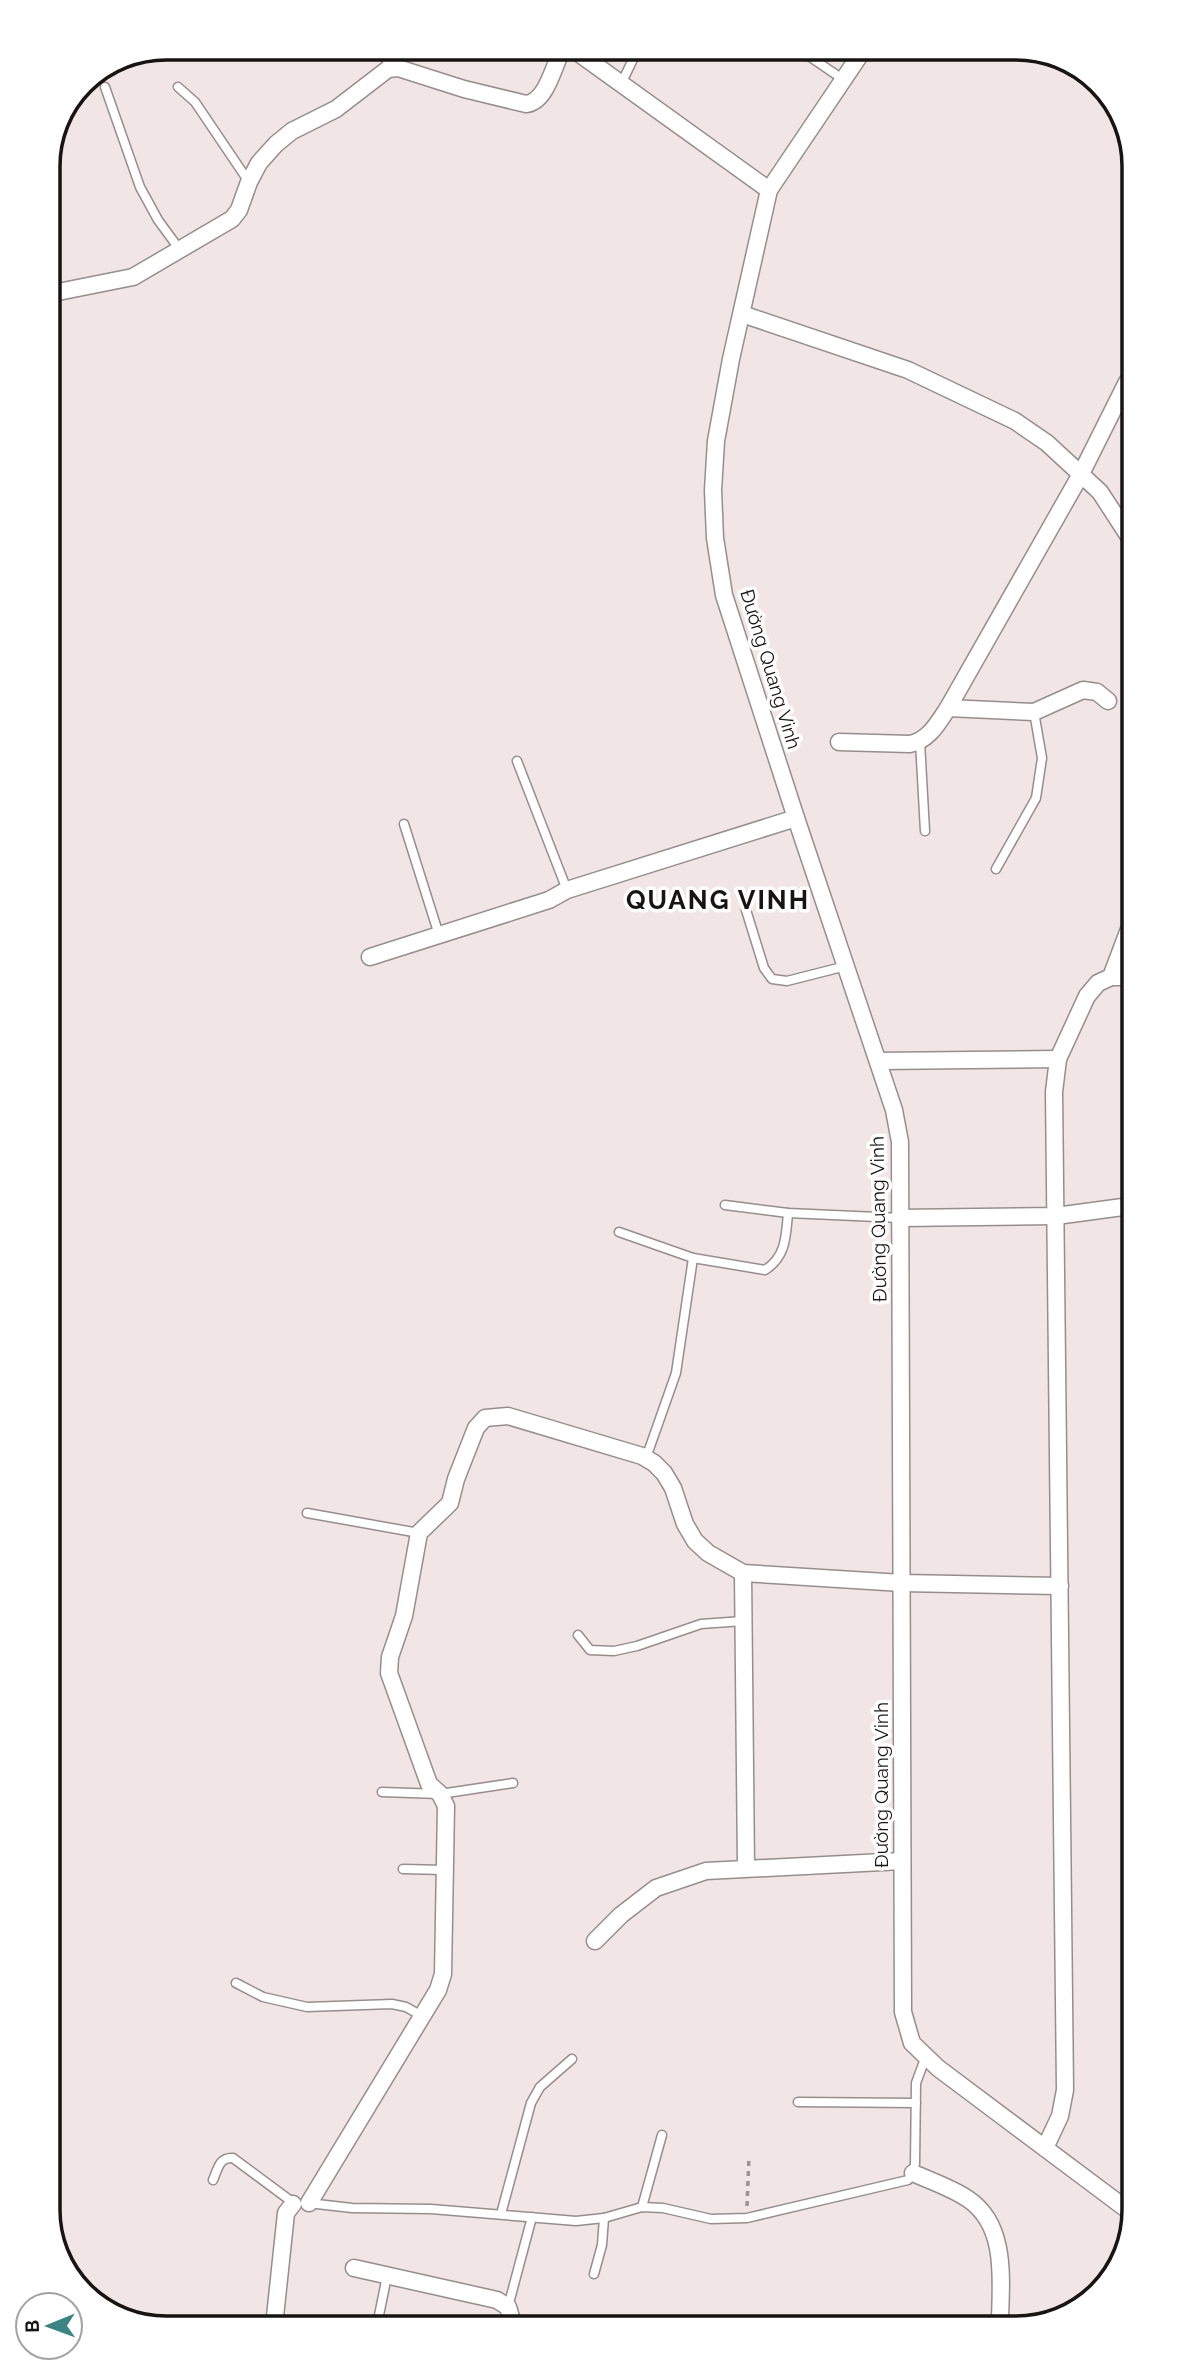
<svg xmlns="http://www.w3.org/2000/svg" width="1182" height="2375" font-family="Raleway,sans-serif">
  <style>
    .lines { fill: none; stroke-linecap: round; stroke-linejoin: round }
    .lane-casing { stroke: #988d8d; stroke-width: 11 }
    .street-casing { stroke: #988d8d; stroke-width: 19 }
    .path { stroke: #9c9393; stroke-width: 3.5; stroke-dasharray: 5 5; stroke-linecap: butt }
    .lane { stroke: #fff; stroke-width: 8 }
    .street { stroke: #fff; stroke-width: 16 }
    .labels { text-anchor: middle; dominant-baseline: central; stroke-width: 7; stroke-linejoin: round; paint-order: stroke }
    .street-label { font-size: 19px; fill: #181414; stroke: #fff }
    .district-label { font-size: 26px; font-weight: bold; letter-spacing: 2px; fill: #181414; stroke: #fff }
    .rim { fill: none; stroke: #181414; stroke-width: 3.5 }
  </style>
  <rect width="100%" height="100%" fill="#f1e5e5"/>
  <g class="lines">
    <defs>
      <g id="lane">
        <path d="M800 50 844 80"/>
        <path d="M381 54 393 67"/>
        <path d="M621 84 637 51"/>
        <path d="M105 87 140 187 158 220 180 250"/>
        <path d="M178 87 195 102 249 182"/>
        <path d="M920 742 925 831"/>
        <path d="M517 761 567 890"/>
        <path d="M404 824 439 935"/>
        <path d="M996 869 1036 798 1042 758 1034 712"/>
        <path d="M746 910 764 968 772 979 787 981 846 966"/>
        <path d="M725 1205 788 1213 900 1218"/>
        <path d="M619 1232 693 1258 765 1270C786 1257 786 1236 788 1213"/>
        <path d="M646 1458 676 1373 693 1258"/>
        <path d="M307 1513 419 1533"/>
        <path d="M578 1635 590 1650 614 1651 637 1646 701 1624 743 1621"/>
        <path d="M382 1792 440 1794 513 1783"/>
        <path d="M403 1869 445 1870"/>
        <path d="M236 1983 263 1997 307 2007 392 2004 406 2007 422 2016"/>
        <path d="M798 2102 916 2103"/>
        <path d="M213 2180C218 2169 219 2157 233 2158L295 2204"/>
        <path d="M308 2203 352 2208 431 2209 576 2221 604 2218 642 2207 663 2208 711 2219 747 2218 908 2180 913 2173 915 2164 916 2083 926 2056"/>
        <path d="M642 2207 662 2135"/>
        <path d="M501 2214 531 2103 540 2087 572 2059"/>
        <path d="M594 2274 602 2245 604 2218"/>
        <path d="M508 2307 532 2217"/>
        <path d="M377 2325 387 2276"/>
      </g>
      <g id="street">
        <path d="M864 49 769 190 731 359 716 441 713 490 715 538 724 595 796 818 894 1110 900 1142 903 2012 912 2043 938 2068 1133 2214"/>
        <path d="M577 52 769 190"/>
        <path d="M48 294 133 277 232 219 239 210 249 182 259 163 276 144 292 131 336 109 388 69 398 68 464 89 526 104C546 102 553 68 561 52"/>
        <path d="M742 314 908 370 1015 421 1047 443 1100 492 1128 535"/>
        <path d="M948 708 1081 474 1127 382"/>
        <path d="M839 742 910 744C929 740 938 723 948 708L1034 712 1083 690 1097 692 1108 701"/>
        <path d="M370 957 549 900 567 890 796 818"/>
        <path d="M1111 977 1129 929"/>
        <path d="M878 1061 1058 1059"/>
        <path d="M900 1218 1056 1216 1130 1206"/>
        <path d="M743 1573 746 1868"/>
        <path d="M595 1941 621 1915 656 1888 706 1871 902 1861"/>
        <path d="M1045 2148 1060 2116 1065 2090 1054 1092 1058 1059 1087 996 1098 983 1111 977H1130"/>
        <path d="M913 2173C931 2181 952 2188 968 2199 1007 2225 1001 2279 1000 2319"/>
        <path d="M309 2203 438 1990 443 1974 446 1806 440 1794 429 1784 389 1673 390 1657 404 1616 419 1533 450 1503 456 1479 476 1428 485 1418 508 1416 642 1456 654 1463 664 1473 673 1488 685 1524 695 1541 708 1553 743 1573 902 1583 1060 1586"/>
        <path d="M354 2268 497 2300 508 2307 513 2324"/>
        <path d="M274 2326 286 2213 293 2204"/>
      </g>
    </defs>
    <!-- lane casing -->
    <use href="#lane" class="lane-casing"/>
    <!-- street casing -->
    <use href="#street" class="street-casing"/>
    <!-- path -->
    <path class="path" d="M747 2206 749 2156"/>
    <!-- lane -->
    <use href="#lane" class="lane"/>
    <!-- street -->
    <use href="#street" class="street"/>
  </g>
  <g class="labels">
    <!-- street labels -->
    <g class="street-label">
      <text transform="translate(771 669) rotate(73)">Đường Quang Vinh</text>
      <text transform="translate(878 1219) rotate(-91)">Đường Quang Vinh</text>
      <text transform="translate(881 1785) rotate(-90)">Đường Quang Vinh</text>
    </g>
    <!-- district labels -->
    <g class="district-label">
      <text x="718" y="900">QUANG VINH</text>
    </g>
  </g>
  <!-- crop -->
  <path d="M0 0H1182V2375H0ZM166 60H1016A106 106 0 0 1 1122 166V2210A106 106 0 0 1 1016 2316H166A106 106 0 0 1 60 2210V166A106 106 0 0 1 166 60Z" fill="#fff" fill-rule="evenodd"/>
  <path class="rim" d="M166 60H1016A106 106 0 0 1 1122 166V2210A106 106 0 0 1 1016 2316H166A106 106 0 0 1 60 2210V166A106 106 0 0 1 166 60Z"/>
  <!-- north arrow -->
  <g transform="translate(49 2326) rotate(269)"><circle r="33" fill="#ffffff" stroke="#a3a1a1" stroke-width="2"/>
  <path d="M0-5L12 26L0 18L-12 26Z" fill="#3b8483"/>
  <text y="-10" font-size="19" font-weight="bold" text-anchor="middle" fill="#181414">B</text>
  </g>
</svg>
